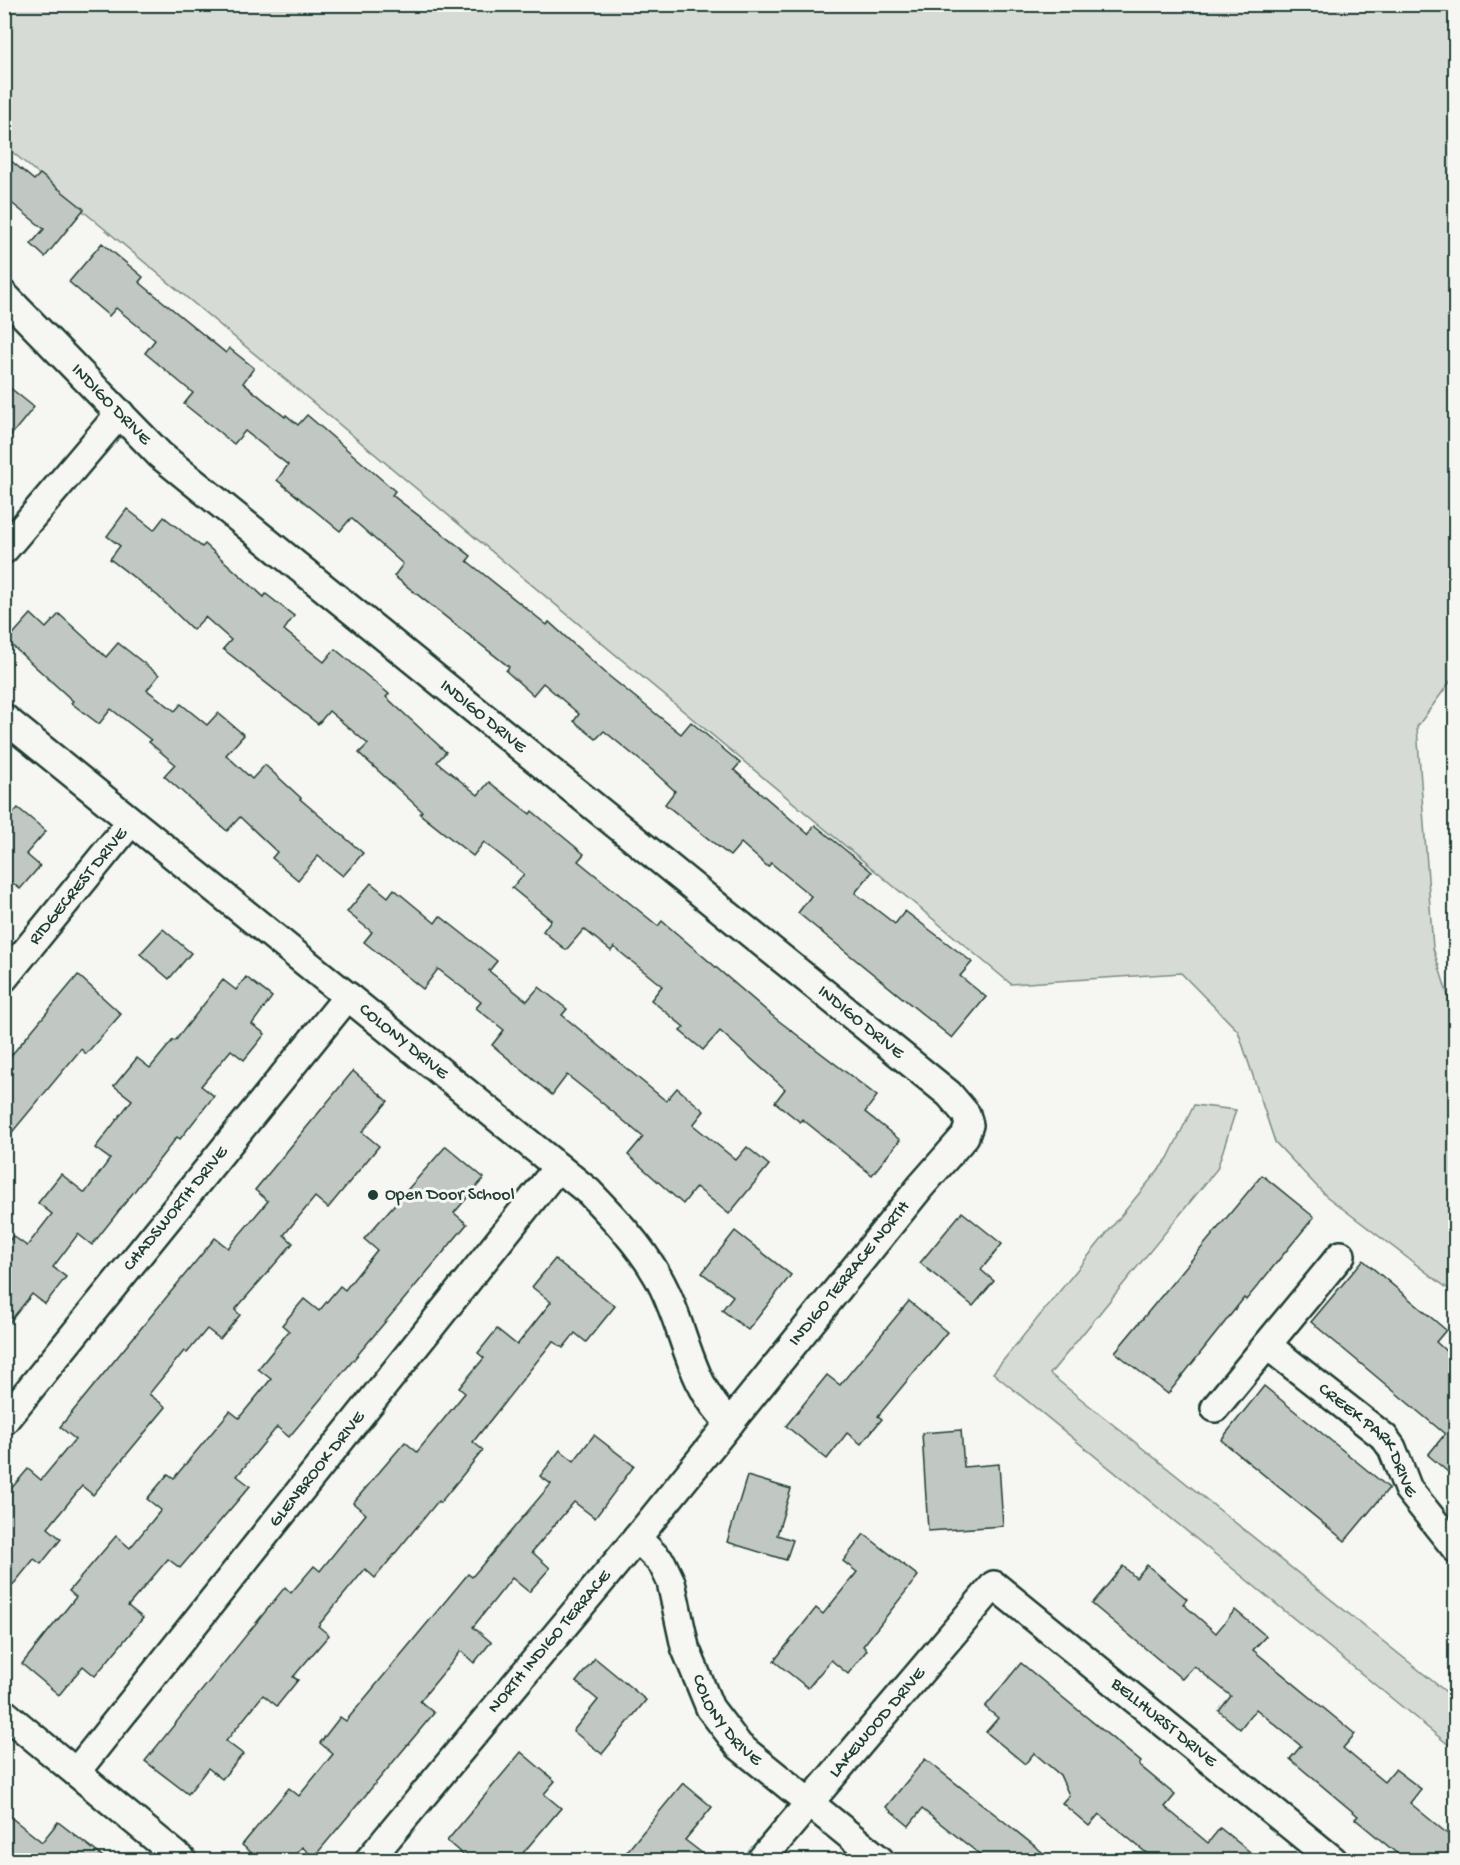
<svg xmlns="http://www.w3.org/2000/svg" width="1460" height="1865" font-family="'Gochi Hand',sans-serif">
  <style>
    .green { fill: #d6dbd6; stroke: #7a8c85; stroke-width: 1.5 }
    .building { fill: #c1c8c3; stroke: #1f3d34; stroke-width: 1.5 }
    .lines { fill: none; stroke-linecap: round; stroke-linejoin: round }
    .minor-casing { stroke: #1f3d34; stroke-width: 32 }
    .minor { stroke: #f6f6f2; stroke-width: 27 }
    .poi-dot { fill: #1f3d34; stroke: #f6f6f2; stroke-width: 2 }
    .labels { text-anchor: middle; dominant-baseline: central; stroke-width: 6; stroke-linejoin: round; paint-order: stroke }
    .street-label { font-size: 18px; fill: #1f3d34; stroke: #f6f6f2 }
    .poi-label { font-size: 18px; fill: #1f3d34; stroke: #f6f6f2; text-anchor: start }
  </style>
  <rect width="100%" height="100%" fill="#f6f6f2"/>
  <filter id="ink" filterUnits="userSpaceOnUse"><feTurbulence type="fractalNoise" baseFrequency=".0167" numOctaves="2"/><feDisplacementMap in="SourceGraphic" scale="12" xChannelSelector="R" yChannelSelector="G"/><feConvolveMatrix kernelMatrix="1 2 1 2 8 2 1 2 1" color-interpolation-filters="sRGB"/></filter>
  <g filter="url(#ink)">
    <!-- green -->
    <g class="green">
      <path d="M4 5H1455V675L1417 727 1433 948 1455 1018V1294L1326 1196 1275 1142 1238 1031 1181 973 1011 984 5 146Z"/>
      <path d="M1194 1105 1236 1110 1217 1169 1050 1374 1455 1699V1750L993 1373 1168 1158Z"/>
    </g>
    <!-- building -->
    <g class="building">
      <path d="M4 155 34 180 40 174 84 209 45 257 31 244 44 229 4 197Z"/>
      <path d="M102 243 143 277 139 282 226 353 229 348 254 368 243 383 285 417 286 415 298 425 307 415 395 491 392 495 471 556 467 561 547 625 549 622 610 677 681 734 691 722 740 763 734 770 808 834 815 825 872 872 855 893 895 924 905 911 972 962 960 976 986 997 952 1038 798 913 811 896 771 863 768 867 741 843 730 856 665 804 675 791 652 770 604 731 596 739 574 721 579 714 543 683 533 695 506 671 509 667 394 576 403 564 351 518 340 531 277 480 288 465 245 431 234 444 184 404 193 393 145 353 155 340 116 308 109 316 69 282Z"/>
      <path d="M4 383 34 407 4 444Z"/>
      <path d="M127 509 154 530 164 517 202 547 205 544 264 597 266 594 294 616 284 630 324 662 335 649 389 694 386 697 446 752 437 762 478 795 489 782 530 814 532 811 584 854 578 861 658 926 662 921 775 1018 877 1096 865 1112 900 1140 872 1175 802 1119 800 1122 775 1102 785 1089 720 1031 703 1050 680 1031 684 1027 651 1000 662 986 614 947 611 951 584 929 566 950 543 931 551 920 512 888 524 874 484 842 473 856 420 814 422 811 359 753 368 744 329 711 318 724 223 649 231 640 205 617 193 630 158 596 110 559 120 546 107 536Z"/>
      <path d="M31 614 46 628 59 614 106 657 118 643 159 675 147 690 175 711 181 704 207 725 218 713 244 735 226 755 252 779 265 765 301 798 300 799 363 853 343 876 318 856 298 880 272 858 277 852 240 817 227 831 164 776 175 764 149 742 151 740 111 709 99 724 71 703 73 701 7 641Z"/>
      <path d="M18 808 46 831 26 854 40 866 20 889 4 876V823Z"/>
      <path d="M371 883 388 897 394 889 435 923 440 916 497 961 489 971 527 1001 539 987 567 1009 562 1015 666 1101 677 1088 704 1111 693 1125 736 1160 747 1147 769 1165 729 1214 696 1187 683 1204 628 1155 643 1137 601 1102 567 1075 552 1095 492 1045 504 1030 476 1008 481 1002 438 969 423 989 364 942 372 932 347 912Z"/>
      <path d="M163 929 191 953 169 979 140 954Z"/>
      <path d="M78 975 121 1014 86 1054 81 1049 4 1142V1064Z"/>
      <path d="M246 977 272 997 252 1024 265 1034 244 1060 231 1050 201 1086 214 1096 180 1139 177 1137 92 1245 78 1234 53 1267 66 1277 45 1304 32 1294 4 1329V1247L13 1236 27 1246 52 1214 38 1203 61 1174 85 1193 110 1159 95 1148 132 1100 114 1086 137 1058 150 1068 173 1040 175 1041 223 980 236 990Z"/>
      <path d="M353 1071 388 1101 362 1132 379 1146 328 1208 315 1197 284 1235 293 1243 235 1310 240 1315 220 1339 207 1329 187 1353 184 1351 149 1394 166 1407 93 1495 82 1486 48 1528 61 1539 41 1564 34 1559 4 1596V1497L28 1469 41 1480 75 1439 60 1427 215 1238 228 1248 268 1201 255 1190Z"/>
      <path d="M446 1146 484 1178 454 1213 467 1224 289 1437 277 1427 237 1476 250 1486 180 1568 168 1559 128 1606 143 1618 95 1676 83 1666 59 1695 22 1664 76 1597 69 1591 116 1536 130 1548 161 1510 147 1499 168 1474 174 1478 230 1411 239 1418 271 1379 258 1369 289 1331 282 1325 304 1299 319 1311 340 1286 345 1290 377 1250 364 1239Z"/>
      <path d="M1262 1175 1314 1217 1246 1300 1244 1298 1168 1394 1115 1352Z"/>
      <path d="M962 1212 1002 1244 981 1270 994 1281 973 1306 920 1263Z"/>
      <path d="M735 1231 791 1275 748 1330 722 1310 733 1296 702 1273Z"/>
      <path d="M555 1259 615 1306 586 1342 575 1333 563 1348 553 1341 473 1442 483 1450 440 1503 438 1501 375 1578 365 1569 318 1626 329 1635 293 1677 298 1680 277 1706 263 1695 226 1741 243 1754 222 1779 208 1768 188 1794 145 1761 285 1587 291 1593 314 1566 320 1571 366 1514 353 1503 405 1442 417 1452 465 1393 459 1388 484 1358 478 1353 497 1329 517 1345 551 1302 532 1287Z"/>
      <path d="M1363 1260 1446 1330 1436 1342 1455 1359V1478L1428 1455 1445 1434 1311 1322Z"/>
      <path d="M909 1301 947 1332 878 1416 882 1419 861 1444 847 1433 827 1459 786 1426 827 1375 840 1385Z"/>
      <path d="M1264 1386 1389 1488 1345 1541 1221 1440Z"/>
      <path d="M961 1430 964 1467 999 1464 1003 1526 928 1531 922 1433Z"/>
      <path d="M594 1435 634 1466 595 1518 574 1502 532 1552 550 1568 529 1592 512 1578 473 1627 491 1642 474 1663 461 1651 420 1701 434 1713 314 1857 302 1847 291 1860H260L242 1845 289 1788 299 1796 333 1754 320 1743 340 1717 346 1721 468 1574 472 1577 551 1484 540 1476 560 1450 574 1461Z"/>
      <path d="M747 1476 791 1489 777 1535 793 1540 786 1560 727 1542Z"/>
      <path d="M864 1534 918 1576 863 1646 867 1650 848 1674 831 1660 808 1688 774 1661 816 1608 823 1614 857 1572 843 1561Z"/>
      <path d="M1147 1565 1187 1599 1183 1604 1216 1633 1235 1610 1266 1636 1253 1650 1355 1734 1343 1748 1384 1782 1395 1769 1421 1789 1410 1803 1455 1840V1860H1405L1355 1819 1358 1816 1290 1759 1301 1746 1256 1709 1240 1729 1219 1711 1231 1696 1194 1666 1182 1679 1092 1604 1123 1566 1136 1578Z"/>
      <path d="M595 1658 646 1700 602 1754 573 1731 598 1700 576 1682Z"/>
      <path d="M1021 1663 1141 1762 1139 1765 1175 1795 1165 1807 1208 1843 1220 1828 1260 1860H1155L1099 1814 1089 1826 1062 1803 1069 1795 1060 1775 1034 1753 1025 1764 986 1732 998 1718 985 1707Z"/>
      <path d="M521 1752 555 1781 544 1794 561 1808 517 1860H469L447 1841Z"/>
      <path d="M925 1759 1006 1823 1052 1860H987L922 1809 909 1826 886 1807Z"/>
      <path d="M683 1783 712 1807 685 1840 711 1860H620Z"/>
      <path d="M4 1812 42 1842 58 1822 107 1860H4Z"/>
    </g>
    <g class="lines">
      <defs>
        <g id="minor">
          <path id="s1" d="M4 295 160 455 949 1094 966 1114 969 1125 965 1136 921 1186 637 1538 369 1860"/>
          <path d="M4 550 120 413"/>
          <path id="s2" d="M4 718 589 1192C614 1218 640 1245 658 1277 686 1326 687 1383 730 1423"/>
          <path id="s3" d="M4 978 130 823"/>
          <path id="s4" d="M1267 1345 1384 1437 1392 1448 1408 1489 1456 1549"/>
          <path d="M1215 1408 1341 1255"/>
          <path id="s5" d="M4 1421 348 996"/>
          <path id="s6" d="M637 1538 662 1563 671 1582 685 1647 710 1708 739 1746 880 1860"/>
          <path d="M4 1713 182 1860"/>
          <path id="s7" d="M76 1772 558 1167"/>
          <path id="s8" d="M761 1860 994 1585 1333 1860"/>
        </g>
      </defs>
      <!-- minor casing -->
      <use href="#minor" class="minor-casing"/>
      <!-- minor -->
      <use href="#minor" class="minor"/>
    </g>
  </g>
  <!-- markers -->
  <circle class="poi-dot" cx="373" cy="1195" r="6"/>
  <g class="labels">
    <!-- street labels -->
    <g class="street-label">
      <text stroke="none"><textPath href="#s1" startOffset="153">INDIGO DRIVE</textPath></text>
      <text stroke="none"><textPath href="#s1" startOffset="639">INDIGO DRIVE</textPath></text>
      <text stroke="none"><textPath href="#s3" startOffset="118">RIDGECREST DRIVE</textPath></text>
      <text stroke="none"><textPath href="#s1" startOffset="1125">INDIGO DRIVE</textPath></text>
      <text stroke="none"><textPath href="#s2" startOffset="514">COLONY DRIVE</textPath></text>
      <text stroke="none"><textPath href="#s5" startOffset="273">CHADSWORTH DRIVE</textPath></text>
      <text transform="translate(850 1274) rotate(-51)">INDIGO TERRACE NORTH</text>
      <text stroke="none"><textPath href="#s4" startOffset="141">CREEK PARK DRIVE</textPath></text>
      <text stroke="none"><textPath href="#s7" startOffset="387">GLENBROOK DRIVE</textPath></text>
      <text transform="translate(550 1642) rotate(-50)">NORTH INDIGO TERRACE</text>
      <text stroke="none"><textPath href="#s6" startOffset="208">COLONY DRIVE</textPath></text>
      <text stroke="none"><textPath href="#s8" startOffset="180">LAKEWOOD DRIVE</textPath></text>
      <text stroke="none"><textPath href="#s8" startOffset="579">BELLHURST DRIVE</textPath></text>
    </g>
    <!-- poi labels -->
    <g class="poi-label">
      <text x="385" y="1195">Open Door School</text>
    </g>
  </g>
  <!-- margin -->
  <rect width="1460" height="1865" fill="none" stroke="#f6f6f2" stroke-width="24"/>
  <rect x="12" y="12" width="1436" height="1841" fill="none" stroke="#1f3d34" stroke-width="2" filter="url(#ink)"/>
</svg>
